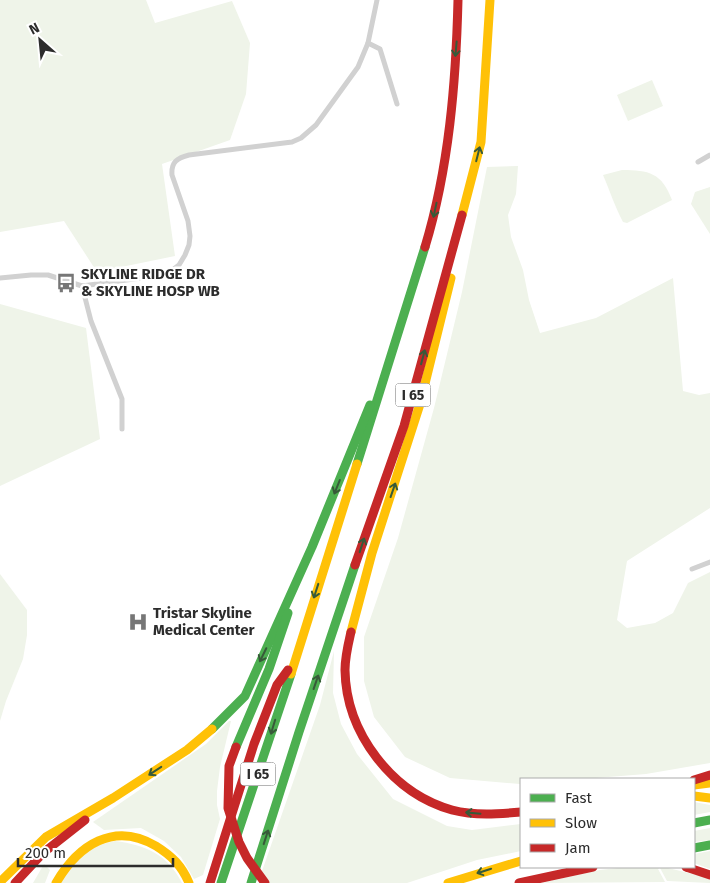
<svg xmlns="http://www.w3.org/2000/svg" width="710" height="883" font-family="'Fira Sans',sans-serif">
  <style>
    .green { fill: #eff4e9 }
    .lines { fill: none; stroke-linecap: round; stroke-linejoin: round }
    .street { stroke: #d1d1d1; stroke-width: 5 }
    .fast { stroke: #4caf50; stroke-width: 9 }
    .slow { stroke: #ffc107; stroke-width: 9 }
    .jam { stroke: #c62828; stroke-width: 9 }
    .jam-bridge { stroke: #c62828; stroke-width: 9 }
    .oneway { stroke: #375a39 }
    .labels { text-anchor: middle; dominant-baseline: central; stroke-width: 5; stroke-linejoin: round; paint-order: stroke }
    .shield { fill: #fff; stroke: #6b6b6b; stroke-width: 1 }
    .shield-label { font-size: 14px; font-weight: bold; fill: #2c2c2c }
    .poi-label { font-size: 15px; font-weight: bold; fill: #2c2c2c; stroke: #fff; text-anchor: start }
  </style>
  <rect width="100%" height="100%" fill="#fff"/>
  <!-- green -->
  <g class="green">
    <path d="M0 0H146L155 23 232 1 250 43 246 94 230 140 162 164 175 256 97 272 64 221 0 232Z"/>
    <path d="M652 80 663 106 628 121 617 95Z"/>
    <path d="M518 166 516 194 508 215 511 237 523 270 529 300 540 333 596 318 673 278 683 391 699 395 710 393V508L627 561 617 620 627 628 655 623 673 613 688 583 710 572V763L646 774 583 779H521V784H520L450 778 405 757 374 717 364 681V637L398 538 434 408 462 292 487 167Z"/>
    <path d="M622 170C649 170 662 173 672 200L627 223 623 222C615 207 610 191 603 175Z"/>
    <path d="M710 187V234L691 204 695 192Z"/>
    <path d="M0 304 86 328 100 439 0 486Z"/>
    <path d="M0 574 27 610V635L23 659 6 701 0 721Z"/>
    <path d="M334 651 333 693 341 724 357 754 393 799 447 826 472 830 521 824V851L477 860 407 883H269L261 874 320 705Z"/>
    <path d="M229 721H231L220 767 217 791V805L220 819 203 875 194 879 181 857 164 841 141 828 104 830 93 822 206 744Z"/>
    <path d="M694 802 710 805V812L694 815Z"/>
    <path d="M710 828V840L694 842V831Z"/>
    <path d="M115 841C146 845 167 854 182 883H58C74 858 86 847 115 841Z"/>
    <path d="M710 851V869L694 863V854Z"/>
    <path d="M44 864 50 870 45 883H33Z"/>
    <path d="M627 867H664L705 877 710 880V883L667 881 660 868 658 869 665 882 541 883 600 870Z"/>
  </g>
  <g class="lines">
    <!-- street -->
    <g class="street">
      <path d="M368 43 380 49 397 104"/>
      <path d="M698 162 710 155"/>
      <path d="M0 278 31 275H48L82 286 149 277 170 272 179 265 185 255 189 245 190 236 188 221 172 175C171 162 177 158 189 155L292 142 301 138 316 125 358 67 368 43 377 0"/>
      <path d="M82 286 91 321 122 399V429"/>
      <path d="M692 569 710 562"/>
    </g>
    <!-- fast -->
    <g class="fast">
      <path d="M357 464 425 247"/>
      <path d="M212 729 245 696 312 547 370 405"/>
      <path d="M236 747 269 669 288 613"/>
      <path d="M694 823 710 820"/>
      <path d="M694 848 710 845"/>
      <path d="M221 883 291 674"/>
      <path d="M251 883 299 732 355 565"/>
    </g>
    <!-- slow -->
    <g class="slow">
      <path d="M462 215 481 142 490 0"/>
      <path d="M351 632 372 553 420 404 451 278"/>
      <path d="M291 674 357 464"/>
      <path d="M694 785 710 783"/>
      <path d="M694 796 710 798"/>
      <path d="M0 882 46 837 113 798 187 750 212 729"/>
      <path d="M56 883C78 845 114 821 156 846 172 856 182 866 189 883"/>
      <path d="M448 883 521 861"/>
    </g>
    <!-- jam -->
    <g class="jam">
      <path d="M425 247C449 168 456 82 458 0"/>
      <path d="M355 565 404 426 462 215"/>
      <path d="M351 632C348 645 345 657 345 670 346 733 392 793 452 810 475 816 498 814 521 812"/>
      <path d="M694 780 710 775"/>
      <path d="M686 867 710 875"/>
      <path d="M15 883 43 853 85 820"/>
      <path d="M210 883 254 744 277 685 288 670"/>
      <path d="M519 883 593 867"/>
    </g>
    <!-- jam-bridge -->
    <path class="jam-bridge" d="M236 747 229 766 228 808 239 842 247 858 265 883"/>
  </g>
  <!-- one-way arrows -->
  <defs><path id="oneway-shaft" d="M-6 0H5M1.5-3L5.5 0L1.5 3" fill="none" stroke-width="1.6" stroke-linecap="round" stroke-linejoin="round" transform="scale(1.25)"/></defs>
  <g class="oneway">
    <use href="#oneway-shaft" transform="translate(456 49) rotate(95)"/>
    <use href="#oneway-shaft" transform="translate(478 154) rotate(-76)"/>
    <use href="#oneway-shaft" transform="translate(435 210) rotate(102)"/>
    <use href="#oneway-shaft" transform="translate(423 357) rotate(-75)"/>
    <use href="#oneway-shaft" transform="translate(337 487) rotate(112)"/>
    <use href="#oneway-shaft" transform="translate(393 490) rotate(-71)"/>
    <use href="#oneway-shaft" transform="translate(362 545) rotate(-72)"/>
    <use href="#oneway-shaft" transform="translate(316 591) rotate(108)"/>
    <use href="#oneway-shaft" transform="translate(263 655) rotate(116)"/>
    <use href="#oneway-shaft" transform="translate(316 682) rotate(-71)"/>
    <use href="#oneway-shaft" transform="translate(273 727) rotate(107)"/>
    <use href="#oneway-shaft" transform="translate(155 771) rotate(147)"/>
    <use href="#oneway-shaft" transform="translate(473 813) rotate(-175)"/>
    <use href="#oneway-shaft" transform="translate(266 837) rotate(-72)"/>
    <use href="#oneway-shaft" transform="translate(484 871) rotate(162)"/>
  </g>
  <!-- icons -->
  <defs>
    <symbol id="bus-bare" viewBox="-9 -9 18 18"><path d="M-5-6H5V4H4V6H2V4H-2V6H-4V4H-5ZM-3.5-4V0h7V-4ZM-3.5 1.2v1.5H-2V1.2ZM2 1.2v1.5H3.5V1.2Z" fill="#767676" stroke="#fff" stroke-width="2.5" paint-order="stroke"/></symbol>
    <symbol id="hospital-bare" viewBox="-9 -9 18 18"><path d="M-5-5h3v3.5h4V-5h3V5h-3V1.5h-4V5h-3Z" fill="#767676" stroke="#fff" stroke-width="2.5" paint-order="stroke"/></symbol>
  </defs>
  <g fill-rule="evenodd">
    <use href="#bus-bare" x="52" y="269" width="28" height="28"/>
    <use href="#hospital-bare" x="124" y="608" width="28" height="28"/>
  </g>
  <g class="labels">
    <!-- shield labels -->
    <g class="shield">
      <rect x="395.5" y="383.5" width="35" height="23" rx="4"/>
      <rect x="240.5" y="762.5" width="35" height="23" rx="4"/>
    </g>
    <g class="shield-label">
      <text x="413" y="395">I 65</text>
      <text x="258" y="774">I 65</text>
    </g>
    <!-- poi labels -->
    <g class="poi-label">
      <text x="81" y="274">SKYLINE RIDGE DR<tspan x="81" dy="17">&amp; SKYLINE HOSP WB</tspan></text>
      <text x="153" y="613">Tristar Skyline<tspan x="153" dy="17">Medical Center</tspan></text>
    </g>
  </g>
  <!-- legend -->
  <rect x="520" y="778" width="175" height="90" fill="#ffffff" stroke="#ababab"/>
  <rect x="530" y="794" width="25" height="8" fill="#4caf50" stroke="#ababab"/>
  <text x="565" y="803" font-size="15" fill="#2c2c2c">Fast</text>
  <rect x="530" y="819" width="25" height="8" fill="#ffc107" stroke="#ababab"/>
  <text x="565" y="828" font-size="15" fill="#2c2c2c">Slow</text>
  <rect x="530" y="844" width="25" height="8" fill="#c62828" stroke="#ababab"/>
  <text x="565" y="853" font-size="15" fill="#2c2c2c">Jam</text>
  <!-- north arrow -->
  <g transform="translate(40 40) rotate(333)" stroke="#ffffff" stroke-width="4" paint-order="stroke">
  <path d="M0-4L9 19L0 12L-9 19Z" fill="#2c2c2c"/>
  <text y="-8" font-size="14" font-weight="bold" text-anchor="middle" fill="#2c2c2c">N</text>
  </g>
  <!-- scale -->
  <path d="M18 858v8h155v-8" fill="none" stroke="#2c2c2c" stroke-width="2.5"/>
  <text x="25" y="858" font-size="15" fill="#2c2c2c" stroke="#ffffff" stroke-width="4" paint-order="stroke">200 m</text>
</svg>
